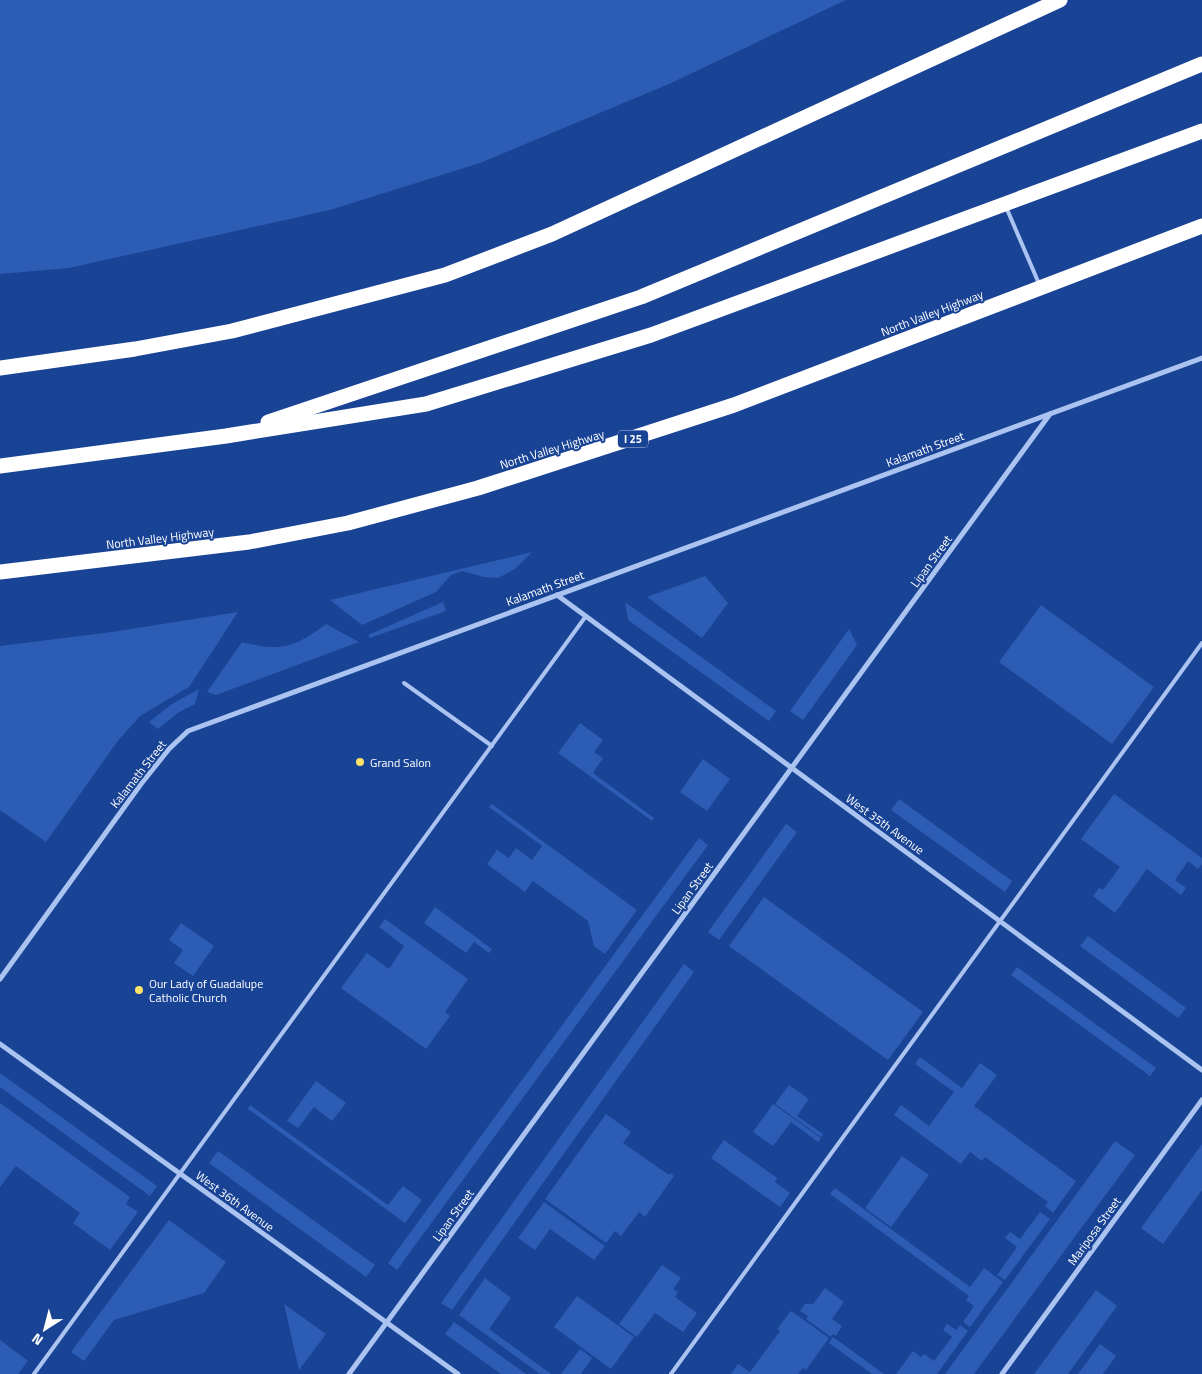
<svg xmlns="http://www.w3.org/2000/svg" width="1202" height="1374" font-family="'Titillium Web',sans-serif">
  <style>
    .green { fill: #2d5cb4 }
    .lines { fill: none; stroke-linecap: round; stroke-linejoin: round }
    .service { stroke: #abc3f0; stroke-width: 4 }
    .minor { stroke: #abc3f0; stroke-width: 5 }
    .motorway { stroke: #fff; stroke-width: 15 }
    .poi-dot { fill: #ffe36a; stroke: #194395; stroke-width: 2 }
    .labels { text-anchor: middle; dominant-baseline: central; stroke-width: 4; stroke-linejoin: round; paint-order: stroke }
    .shield { fill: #194395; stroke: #bac7df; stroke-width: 1 }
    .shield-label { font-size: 11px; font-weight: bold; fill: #fff }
    .street-label { font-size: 12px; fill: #fff; stroke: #194395 }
    .poi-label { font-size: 12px; fill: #fff; stroke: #194395; text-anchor: start }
  </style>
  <rect width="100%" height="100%" fill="#194395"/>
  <!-- green -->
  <g class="green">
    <path d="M0 0H846L669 84 480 163 330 210 69 268 0 274Z"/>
    <path d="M532 552 515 569 498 578 484 577 462 571 451 575 436 592 362 625 330 600Z"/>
    <path d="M705 576 728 603 702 638 647 597Z"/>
    <path d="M443 602 446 611 370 638 368 635Z"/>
    <path d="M625 602 776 711 769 721 628 620Z"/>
    <path d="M1041 605 1154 687 1112 744 999 662Z"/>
    <path d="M238 612 189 687 140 716 117 742 46 842 0 810V646L112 632Z"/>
    <path d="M326 624 359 642 216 695 207 692 242 642C281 652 294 648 326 624Z"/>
    <path d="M849 629 857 645 803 720 790 711Z"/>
    <path d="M199 689 195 704 179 712 158 729 149 722 172 704Z"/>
    <path d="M580 723 603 740 594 752 603 758 593 773 654 818 652 821 558 753Z"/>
    <path d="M703 759 730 779 707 811 680 792Z"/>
    <path d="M1114 794 1202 858V864L1198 869 1188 861 1175 880 1186 888 1181 895 1147 869 1115 913 1093 896 1099 888 1103 890 1120 867 1081 839Z"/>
    <path d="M899 799 1012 881 1005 892 891 810Z"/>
    <path d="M492 804 637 910 605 954 594 946 588 921 533 881 525 892 487 864 497 850 509 858 516 848 532 860 542 846 489 807Z"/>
    <path d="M786 824 797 832 719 940 708 932Z"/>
    <path d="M699 838 708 845 397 1270 388 1263Z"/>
    <path d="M764 897 923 1012 888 1060 729 946Z"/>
    <path d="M435 907 492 949 489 953 474 942 466 953 424 923Z"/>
    <path d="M385 919 468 979 445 1012 450 1016 426 1049 341 988 367 953 389 969 404 946 379 927Z"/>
    <path d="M181 923 214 946 193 976 174 963 183 950 169 940Z"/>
    <path d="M1088 936 1186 1008 1178 1018 1080 946Z"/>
    <path d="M684 964 694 972 452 1310 441 1303Z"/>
    <path d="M1017 967 1156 1068 1150 1076 1011 975Z"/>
    <path d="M920 1057 962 1088 980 1063 997 1075 974 1106 1076 1181 1053 1213 1045 1206 1048 1202 985 1157 982 1161 970 1152 961 1164 894 1115 901 1105 929 1126 954 1092 915 1064Z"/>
    <path d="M0 1073 157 1186 150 1196 0 1087Z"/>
    <path d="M316 1081 346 1103 332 1121 314 1107 298 1128 287 1121Z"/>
    <path d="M789 1085 809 1099 797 1116 823 1134 821 1137 775 1104Z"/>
    <path d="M0 1103 130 1197 126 1204 138 1212 110 1250 73 1223 80 1213 16 1166 0 1187Z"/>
    <path d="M773 1104 821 1138 818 1142 791 1122 773 1146 753 1132Z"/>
    <path d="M250 1105 388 1205 403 1186 422 1200 405 1223 248 1109Z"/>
    <path d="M606 1114 631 1132 623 1143 669 1175 670 1173 674 1176 645 1217 639 1212 621 1236 615 1231 606 1243 545 1199Z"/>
    <path d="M724 1140 777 1178 775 1182 790 1193 780 1207 711 1158Z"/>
    <path d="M1115 1141 1135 1155 974 1374H945Z"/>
    <path d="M1202 1144V1190L1163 1244 1141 1228Z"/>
    <path d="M218 1151 375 1265 366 1277 209 1163Z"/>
    <path d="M902 1156 929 1175 891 1227 865 1208Z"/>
    <path d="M835 1188 970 1287 984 1268 1003 1282 970 1327 963 1322 974 1306 966 1300 969 1296 830 1194Z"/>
    <path d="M544 1202 605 1246 594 1260 550 1229 535 1250 518 1238Z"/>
    <path d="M1040 1212 1050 1219 1005 1280 997 1275 1017 1247 1005 1238 1010 1232 1020 1239Z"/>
    <path d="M169 1220 226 1262 204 1293 114 1320 84 1361 71 1352Z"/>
    <path d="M662 1265 681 1278 673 1289 678 1292 675 1297 697 1313 683 1332 655 1313 637 1337 619 1324Z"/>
    <path d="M485 1278 511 1298 489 1329 551 1374H540L459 1315Z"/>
    <path d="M825 1288 844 1302 832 1319 842 1326 836 1336 833 1334 831 1337 806 1319 808 1316 800 1311 805 1304H813Z"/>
    <path d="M1096 1290 1117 1306 1068 1374H1034Z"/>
    <path d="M577 1296 634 1337 611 1369 554 1327Z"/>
    <path d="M284 1304 326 1334 299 1370Z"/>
    <path d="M791 1311 829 1338 806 1370 803 1368 798 1374H731L738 1364 750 1372 780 1331 777 1329Z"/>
    <path d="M454 1322 526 1374H501L445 1334Z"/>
    <path d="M947 1324 956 1330 960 1325 968 1331 937 1374H896L913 1351 921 1357 924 1354 934 1361 952 1337 943 1330Z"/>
    <path d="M833 1337 884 1374H872L829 1343Z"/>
    <path d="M0 1340 28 1361 18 1374H0Z"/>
    <path d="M1100 1344 1116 1356 1103 1374H1078Z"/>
    <path d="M580 1349 592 1358 581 1374H561Z"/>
  </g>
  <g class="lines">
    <!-- service -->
    <g class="service">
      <path d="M1006 207 1040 286"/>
      <path d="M404 683 492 746"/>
      <path d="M34 1374 586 616"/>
      <path d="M671 1374 1202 643"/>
    </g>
    <!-- minor -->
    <g class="minor">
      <path d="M557 595 1202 1070"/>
      <path d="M0 979 141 784 169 749 188 731 1202 358"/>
      <path d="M0 1044 458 1374"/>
      <path d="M349 1374 1050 414"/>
      <path d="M1002 1374 1202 1100"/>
    </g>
    <!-- motorway -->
    <g class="motorway">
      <path d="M0 368 135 349 232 331 445 275 552 234 1060 0"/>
      <path d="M268 422 641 297 1202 64"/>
      <path d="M0 466 226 436 426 404 651 335 1202 131"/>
      <path d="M0 572 249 542 348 523 478 488 734 405 1202 226"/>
    </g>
  </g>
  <!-- markers -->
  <g class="poi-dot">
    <circle cx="360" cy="762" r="5"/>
    <circle cx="139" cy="990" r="5"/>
  </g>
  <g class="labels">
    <!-- shield labels -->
    <rect class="shield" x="618" y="430.5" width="30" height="17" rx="4"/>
    <g class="shield-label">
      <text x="633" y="439">I 25</text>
    </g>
    <!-- street labels -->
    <g class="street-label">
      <text transform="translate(932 313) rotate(-21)">North Valley Highway</text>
      <text transform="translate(552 449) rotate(-17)">North Valley Highway</text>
      <text transform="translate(925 449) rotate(-20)">Kalamath Street</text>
      <text transform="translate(160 538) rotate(-7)">North Valley Highway</text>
      <text transform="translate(931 561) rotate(-54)">Lipan Street</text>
      <text transform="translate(545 588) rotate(-20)">Kalamath Street</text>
      <text transform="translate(138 774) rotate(-52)">Kalamath Street</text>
      <text transform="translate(885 824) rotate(36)">West 35th Avenue</text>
      <text transform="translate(692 888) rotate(-54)">Lipan Street</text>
      <text transform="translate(235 1201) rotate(36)">West 36th Avenue</text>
      <text transform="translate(453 1215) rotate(-54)">Lipan Street</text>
      <text transform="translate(1094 1231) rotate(-54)">Mariposa Street</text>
    </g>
    <!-- poi labels -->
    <g class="poi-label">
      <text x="370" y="762">Grand Salon</text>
      <text x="149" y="983">Our Lady of Guadalupe<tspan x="149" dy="14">Catholic Church</tspan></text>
    </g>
  </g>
  <!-- north arrow -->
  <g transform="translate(45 1329) rotate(216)" stroke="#194395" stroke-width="4" paint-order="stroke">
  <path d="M0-4L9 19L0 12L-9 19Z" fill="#ffffff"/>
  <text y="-8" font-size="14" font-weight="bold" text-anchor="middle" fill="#ffffff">N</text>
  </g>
</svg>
